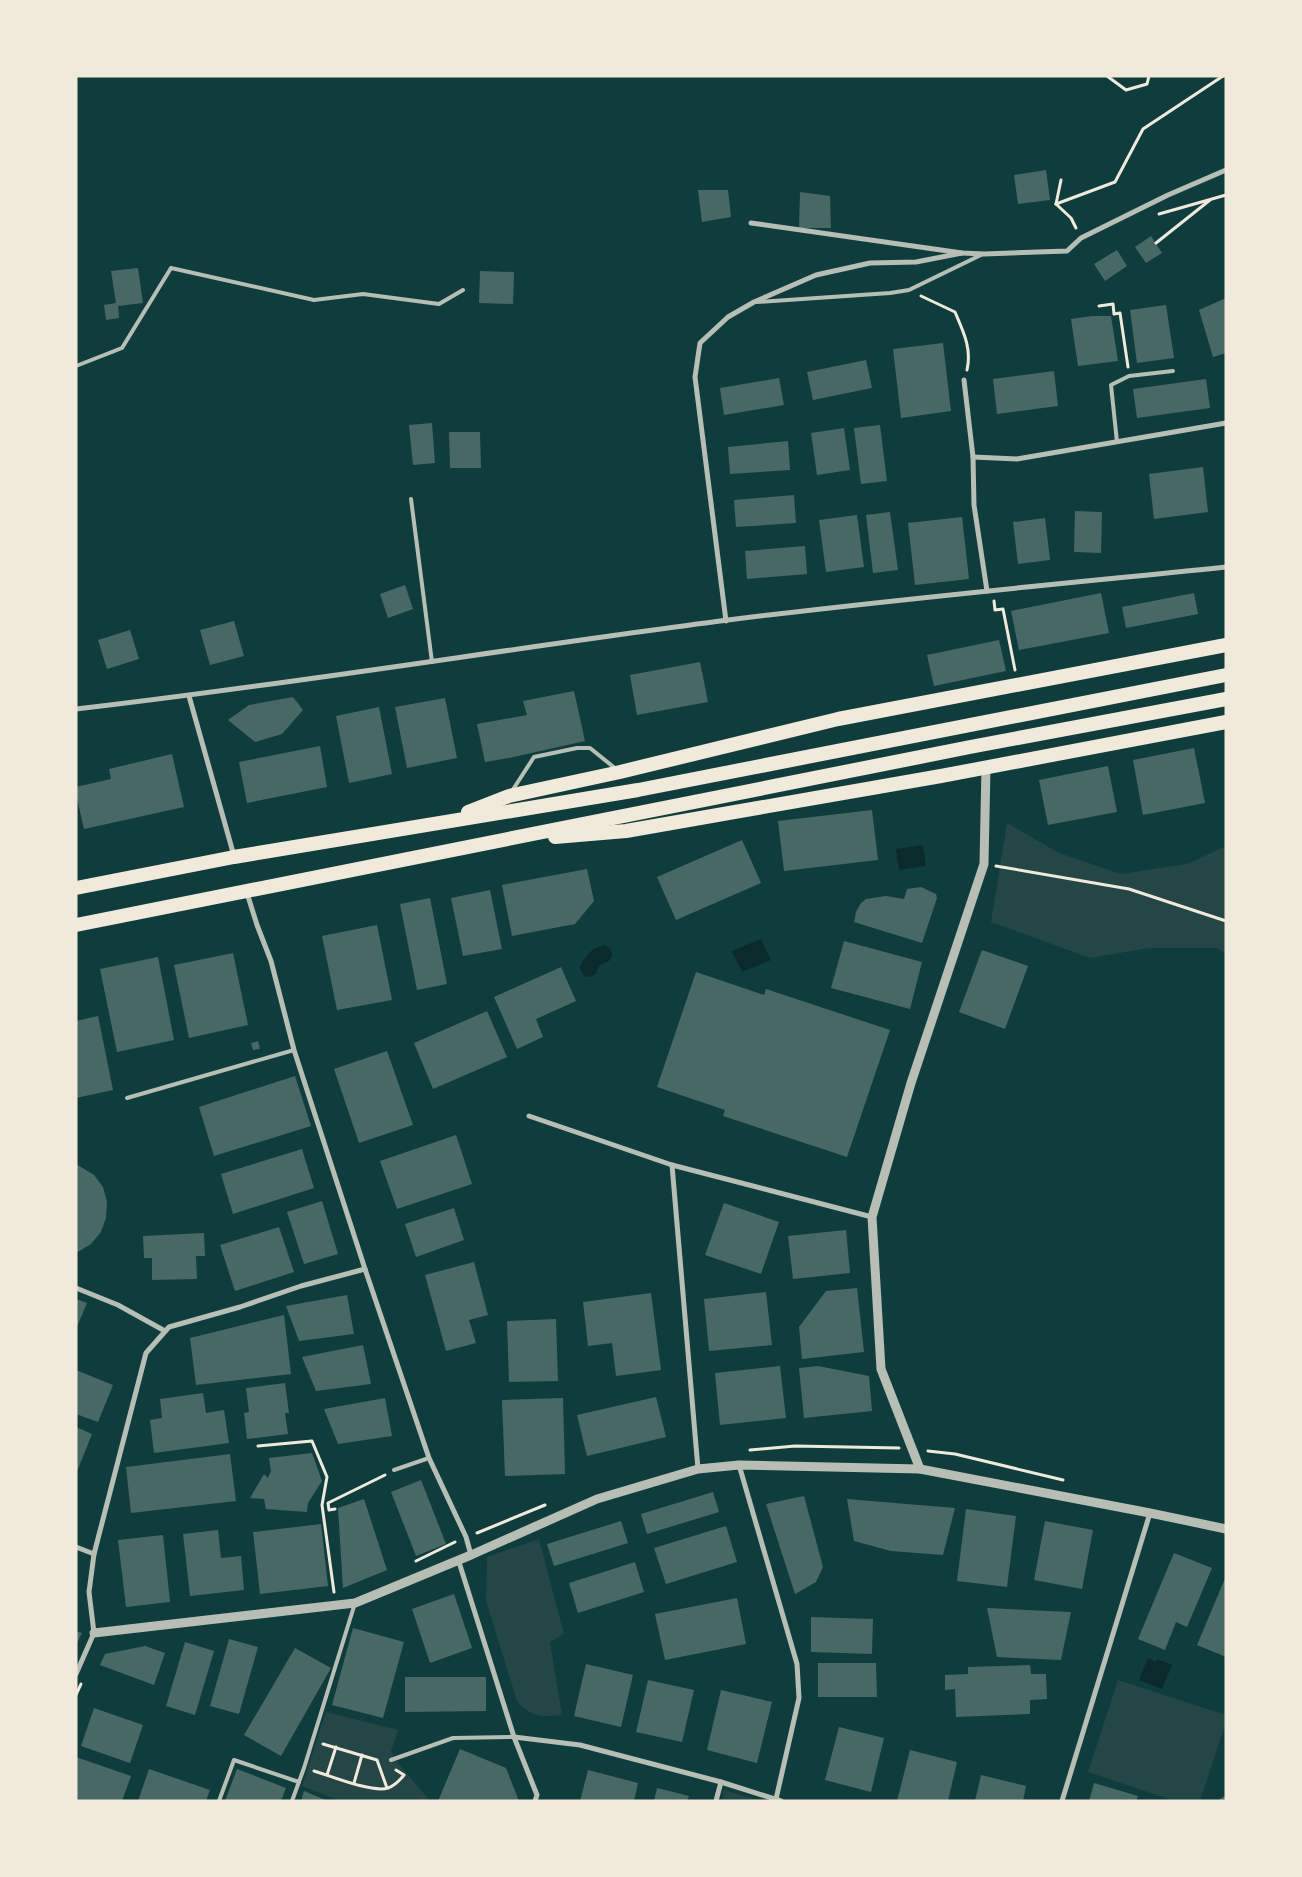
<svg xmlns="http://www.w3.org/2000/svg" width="1302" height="1877" font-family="'Golos Text',sans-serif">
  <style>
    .green { fill: #244646 }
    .water { fill: #0a2a2b }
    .building { fill: #486865 }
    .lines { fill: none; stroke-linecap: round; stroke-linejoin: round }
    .path { stroke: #f1e9da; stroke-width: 3 }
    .service { stroke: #b8beb3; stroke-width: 4 }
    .minor { stroke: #b8beb3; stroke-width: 5 }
    .tertiary { stroke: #b8beb3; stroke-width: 9 }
    .trunk { stroke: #f1e9da; stroke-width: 14 }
  </style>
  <rect width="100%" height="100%" fill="#0f3d3e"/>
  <!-- green -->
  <g class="green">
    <path d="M1007 823 1059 853 1121 874 1187 864 1226 846V953L1216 948H1149L1090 958 991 922Z"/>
    <path d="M539 1539 564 1634 550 1642 562 1715C541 1717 532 1718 517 1701L486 1601 487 1557Z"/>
    <path d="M1118 1680 1226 1715V1722L1200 1801H1175L1088 1772Z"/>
    <path d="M326 1712 398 1730 391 1751 394 1758 430 1801H340L302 1786Z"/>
    <path d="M724 1790 762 1801H722Z"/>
  </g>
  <!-- water -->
  <g class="water">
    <path d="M923 845 926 866 899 870 896 849Z"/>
    <path d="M761 939 771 960 742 972 732 951Z"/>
    <path d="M605 945 611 949 612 956 609 961 599 966 596 974 590 977 584 976 580 967C586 955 591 948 605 945Z"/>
    <path d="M1148 1658 1156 1662 1157 1659 1172 1665 1162 1689 1139 1680Z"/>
  </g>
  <!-- building -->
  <g class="building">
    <path d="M1046 170 1050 200 1018 204 1014 175Z"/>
    <path d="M698 190H728L731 217 702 222Z"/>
    <path d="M800 192 830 196 831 228H799Z"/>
    <path d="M1151 236 1162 253 1146 263 1135 247Z"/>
    <path d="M1117 250 1127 266 1105 281 1094 264Z"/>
    <path d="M138 268 143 303 118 306 119 318 106 320 104 305 116 303 111 271Z"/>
    <path d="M480 271 514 272 513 304 479 303Z"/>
    <path d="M1226 298V353L1213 357 1199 310Z"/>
    <path d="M1166 305 1174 358 1137 363 1130 310Z"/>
    <path d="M1092 316H1111L1118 361 1078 366 1071 319Z"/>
    <path d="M943 343 951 411 901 418 893 349Z"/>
    <path d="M866 360 872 388 813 400 807 372Z"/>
    <path d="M1054 371 1058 406 997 414 993 379Z"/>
    <path d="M779 378 784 405 724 415 720 388Z"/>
    <path d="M1206 379 1210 408 1137 418 1133 389Z"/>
    <path d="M432 423 435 463 413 465 409 425Z"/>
    <path d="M880 425 887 481 861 484 854 428Z"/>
    <path d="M844 428 850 470 817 475 811 433Z"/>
    <path d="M449 432H480L481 468H450Z"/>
    <path d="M788 441 790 470 730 474 728 447Z"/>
    <path d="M1203 467 1208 512 1154 519 1149 474Z"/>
    <path d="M794 495 796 523 736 527 734 500Z"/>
    <path d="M1075 511 1102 512 1101 553 1074 552Z"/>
    <path d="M890 512 898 570 873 573 866 515Z"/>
    <path d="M857 515 864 567 826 572 819 520Z"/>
    <path d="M962 517 969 579 915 585 908 523Z"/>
    <path d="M1045 518 1050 560 1018 564 1013 522Z"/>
    <path d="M805 546 807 574 747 579 745 551Z"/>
    <path d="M405 585 413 609 388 618 380 594Z"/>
    <path d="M1101 593 1109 633 1019 650 1011 611Z"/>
    <path d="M1194 593 1198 614 1126 628 1122 607Z"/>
    <path d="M234 621 244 656 210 665 200 630Z"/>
    <path d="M130 630 139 659 107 669 98 640Z"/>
    <path d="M999 640 1006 671 934 686 927 655Z"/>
    <path d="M700 662 708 702 637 715 630 675Z"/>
    <path d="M574 691 585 741 509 758 485 762 477 724 527 715 523 701Z"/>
    <path d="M293 697 303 710 282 734 255 742 228 720 249 705Z"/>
    <path d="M445 698 457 758 407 768 395 707Z"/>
    <path d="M379 707 392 774 349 783 336 716Z"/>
    <path d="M320 746 327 787 247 803 239 762Z"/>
    <path d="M1194 748 1205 803 1143 815 1133 760Z"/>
    <path d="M172 754 184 807 84 829 76 794V787L111 779 109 769Z"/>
    <path d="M1108 766 1117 812 1048 825 1039 780Z"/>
    <path d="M872 810 878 860 784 871 778 821Z"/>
    <path d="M742 840 761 883 676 920 657 877Z"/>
    <path d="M587 869 594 901 575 924 512 936 502 885Z"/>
    <path d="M921 887 936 894 937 898 922 943 854 922 856 912 861 903 866 899 886 896 904 899 907 889Z"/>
    <path d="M490 890 502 949 463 956 451 898Z"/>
    <path d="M430 898 447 984 417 990 400 904Z"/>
    <path d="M377 925 392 1000 337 1010 322 936Z"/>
    <path d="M844 941 922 962 910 1009 831 988Z"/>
    <path d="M982 950 1028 966 1005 1029 959 1012Z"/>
    <path d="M233 953 248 1025 189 1038 174 965Z"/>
    <path d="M158 957 174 1040 117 1052 100 969Z"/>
    <path d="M561 967 576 1001 536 1019 543 1037 517 1049 494 997Z"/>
    <path d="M696 972 764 995 766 989 890 1030 847 1157 723 1116 725 1110 657 1087Z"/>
    <path d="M487 1011 507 1057 433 1089 414 1043Z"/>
    <path d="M98 1016 113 1090 76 1098V1021Z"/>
    <path d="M258 1041 260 1049 253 1050 251 1043Z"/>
    <path d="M387 1051 413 1125 359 1143 334 1069Z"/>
    <path d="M295 1076 311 1126 214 1156 199 1107Z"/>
    <path d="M456 1135 472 1184 397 1209 380 1161Z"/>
    <path d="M302 1149 314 1188 233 1214 221 1174Z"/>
    <path d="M76 1164 94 1175 103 1187 107 1202 106 1218 101 1232 91 1244 76 1253Z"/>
    <path d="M322 1201 338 1254 304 1264 287 1212Z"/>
    <path d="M724 1203 779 1222 761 1274 705 1255Z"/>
    <path d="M454 1208 464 1240 416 1257 405 1224Z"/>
    <path d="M279 1227 294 1272 235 1291 220 1245Z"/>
    <path d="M846 1230 850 1273 793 1279 788 1236Z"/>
    <path d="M204 1233 205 1256H196L197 1279 152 1280V1258H144L143 1236Z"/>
    <path d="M474 1262 488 1315 469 1320 476 1343 446 1351 425 1275Z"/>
    <path d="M857 1288 864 1352 802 1359 799 1327 826 1291Z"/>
    <path d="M766 1292 772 1345 709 1351 704 1299Z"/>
    <path d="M651 1293 661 1370 616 1376 612 1343 588 1346 583 1302Z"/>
    <path d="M347 1295 354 1334 299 1341 286 1306Z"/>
    <path d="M76 1299 87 1303 76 1329Z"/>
    <path d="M284 1315 291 1374 196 1385 190 1338Z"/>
    <path d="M556 1319 558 1381 509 1382 507 1321Z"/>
    <path d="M363 1345 371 1384 316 1391 302 1357Z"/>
    <path d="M780 1366 786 1418 720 1425 715 1373Z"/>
    <path d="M818 1366 869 1376 872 1411 804 1418 799 1368Z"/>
    <path d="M76 1370 113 1385 98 1422 76 1414Z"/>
    <path d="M285 1383 289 1413H285L288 1434 247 1439 244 1413 249 1412 246 1388Z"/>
    <path d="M203 1393 206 1413 224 1410 229 1443 154 1453 150 1420 162 1418 160 1399Z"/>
    <path d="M656 1397 666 1437 587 1456 577 1415Z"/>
    <path d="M385 1398 392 1436 338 1444 324 1409Z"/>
    <path d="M563 1398 565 1474 505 1476 502 1400Z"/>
    <path d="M76 1427 92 1434 76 1474Z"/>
    <path d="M312 1453 322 1481 308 1503 307 1512 266 1509 264 1499 250 1498 264 1474 268 1478 271 1471 269 1458Z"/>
    <path d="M230 1454 236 1501 131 1513 126 1467Z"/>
    <path d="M421 1480 446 1544 416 1556 391 1492Z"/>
    <path d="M713 1492 719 1512 647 1534 641 1514Z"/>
    <path d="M804 1496 823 1567 816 1582 795 1594 766 1504Z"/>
    <path d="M364 1499 387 1570 343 1588 338 1508Z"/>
    <path d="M847 1499 955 1508 943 1555 891 1551 854 1541Z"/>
    <path d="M966 1509 1016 1516 1007 1587 957 1581Z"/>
    <path d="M621 1521 628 1543 554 1566 547 1544Z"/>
    <path d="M1045 1521 1093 1530 1082 1589 1034 1580Z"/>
    <path d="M321 1524 328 1586 260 1594 253 1532Z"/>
    <path d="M726 1526 737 1562 666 1584 654 1548Z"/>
    <path d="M218 1530 221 1558 241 1556 244 1590 190 1596 183 1534Z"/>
    <path d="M163 1535 170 1602 126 1607 118 1540Z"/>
    <path d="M1174 1553 1212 1568 1187 1627 1176 1622 1165 1650 1138 1639Z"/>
    <path d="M635 1562 644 1592 578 1613 569 1583Z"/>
    <path d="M1226 1576V1657L1197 1645Z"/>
    <path d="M454 1594 472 1648 430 1663 412 1609Z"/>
    <path d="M737 1598 746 1644 665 1660 655 1614Z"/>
    <path d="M987 1608 1071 1612 1061 1660 997 1657Z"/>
    <path d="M811 1617 873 1619 872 1654 811 1652Z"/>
    <path d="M353 1628 404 1642 383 1718 332 1705Z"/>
    <path d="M76 1631 82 1633 76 1645Z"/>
    <path d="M229 1639 258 1647 239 1714 210 1706Z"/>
    <path d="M185 1642 214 1651 195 1715 166 1706Z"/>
    <path d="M145 1646 165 1653 154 1685 100 1665 105 1654Z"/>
    <path d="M295 1648 331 1668 281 1756 244 1735Z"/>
    <path d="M818 1663H876L877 1697H818Z"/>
    <path d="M586 1664 633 1675 621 1727 574 1716Z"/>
    <path d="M1030 1665 1031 1674H1046L1047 1699 1030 1700V1714L956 1717 955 1689 945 1690V1675L968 1674V1667Z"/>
    <path d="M405 1677H486V1711L405 1712Z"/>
    <path d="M648 1680 694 1690 682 1742 636 1732Z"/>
    <path d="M721 1690 772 1702 757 1763 707 1750Z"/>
    <path d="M94 1708 143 1725 130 1763 81 1746Z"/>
    <path d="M839 1727 884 1738 871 1792 825 1780Z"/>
    <path d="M460 1749 506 1768 519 1801H438Z"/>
    <path d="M910 1750 957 1762 948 1801H897Z"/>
    <path d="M76 1757 131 1776 122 1801 76 1800Z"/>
    <path d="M149 1769 210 1790 206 1801H138Z"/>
    <path d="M237 1769 286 1788 281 1801H225Z"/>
    <path d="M588 1770 638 1783 634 1801H580Z"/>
    <path d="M981 1775 1026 1786 1023 1801H975Z"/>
    <path d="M1094 1783 1138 1796 1136 1801H1089Z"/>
    <path d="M657 1788 689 1796 687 1801H654Z"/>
    <path d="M304 1791 328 1801H301Z"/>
    <path d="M1226 1795V1801H1217Z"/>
  </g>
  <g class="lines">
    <!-- path -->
    <g class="path">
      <path d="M1107 76 1126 90 1147 84 1149 76"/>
      <path d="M1056 204 1115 182 1143 129 1223 76"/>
      <path d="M1056 204 1071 218 1076 228"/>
      <path d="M1056 204 1061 180"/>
      <path d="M1159 214 1226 195"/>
      <path d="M1156 243 1210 200"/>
      <path d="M921 296 955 312C963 331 972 348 967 370"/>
      <path d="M1099 306 1113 304 1114 314 1120 313 1128 367"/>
      <path d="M994 601 995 610 1003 609 1015 670"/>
      <path d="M996 866 1129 889 1226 921"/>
      <path d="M258 1446 312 1441 327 1477 322 1505 334 1592"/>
      <path d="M750 1450 795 1446 899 1448"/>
      <path d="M928 1451 955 1454 1063 1480"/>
      <path d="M335 1509 329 1510 328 1503 385 1475"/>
      <path d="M477 1533 545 1505"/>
      <path d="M416 1561 455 1542"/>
      <path d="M76 1695 81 1684"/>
      <path d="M323 1744 377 1760 387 1788"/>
      <path d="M314 1771C331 1776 372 1793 388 1788 394 1786 400 1780 404 1775L396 1770"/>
      <path d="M327 1775 336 1747"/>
      <path d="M354 1783 362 1755"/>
    </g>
    <!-- service -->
    <g class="service">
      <path d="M757 302 890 293 909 290 983 254"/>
      <path d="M76 366 122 348 171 268 314 300 363 294 439 304 463 290"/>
      <path d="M1117 442 1111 385 1129 376 1173 371"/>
      <path d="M411 499 432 662"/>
      <path d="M512 791 534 757 577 748H590L616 769"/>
      <path d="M127 1098 294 1050"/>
      <path d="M394 1470 429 1458"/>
      <path d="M391 1760 453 1738 514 1737"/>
      <path d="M219 1801 234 1760 299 1782"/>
      <path d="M292 1801 304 1768 355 1603"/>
    </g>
    <!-- minor -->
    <g class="minor">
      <path d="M751 223 962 253 984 254 1067 251 1081 238 1168 195 1226 170"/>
      <path d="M964 380 973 457 974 505 987 591"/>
      <path d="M973 457 1017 459 1226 423"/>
      <path d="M726 621 695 377 700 343 728 317 754 302 816 275 870 263 916 262 962 253"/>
      <path d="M189 696 234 856"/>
      <path d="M76 709C294 684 511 648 728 620 894 599 1060 584 1226 567"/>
      <path d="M247 893 257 925 271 961 294 1050 365 1269 429 1458 466 1537 471 1555"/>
      <path d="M529 1116 672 1165 872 1217"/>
      <path d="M672 1165 698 1469"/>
      <path d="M76 1288 118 1305 165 1331"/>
      <path d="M739 1465 797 1664 799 1698 776 1799"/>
      <path d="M76 1547 94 1554"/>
      <path d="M458 1559 514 1737 537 1795 535 1801"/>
      <path d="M76 1674 94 1633 89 1592 94 1554 146 1353 169 1327 240 1307 301 1286 365 1269"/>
      <path d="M514 1737 580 1745 721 1782 781 1801"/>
      <path d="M716 1801 721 1782"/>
      <path d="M1062 1801 1150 1513"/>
    </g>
    <!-- tertiary -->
    <g class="tertiary">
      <path d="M920 1469 881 1369 872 1217 911 1083 984 864 986 767"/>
      <path d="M94 1633 355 1603 471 1555 597 1499 698 1469 739 1465 920 1469 1150 1513 1226 1529"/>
    </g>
    <!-- trunk -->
    <g class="trunk">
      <path d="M468 812 509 796 620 772 838 719 1226 645"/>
      <path d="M555 837 626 831 941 776 1226 722"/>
      <path d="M76 888 234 857 638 790 1226 675"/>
      <path d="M76 925 970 747 1226 699"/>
    </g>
  </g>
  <!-- border -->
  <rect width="1302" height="1877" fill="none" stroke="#f1e9da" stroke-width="155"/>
</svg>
